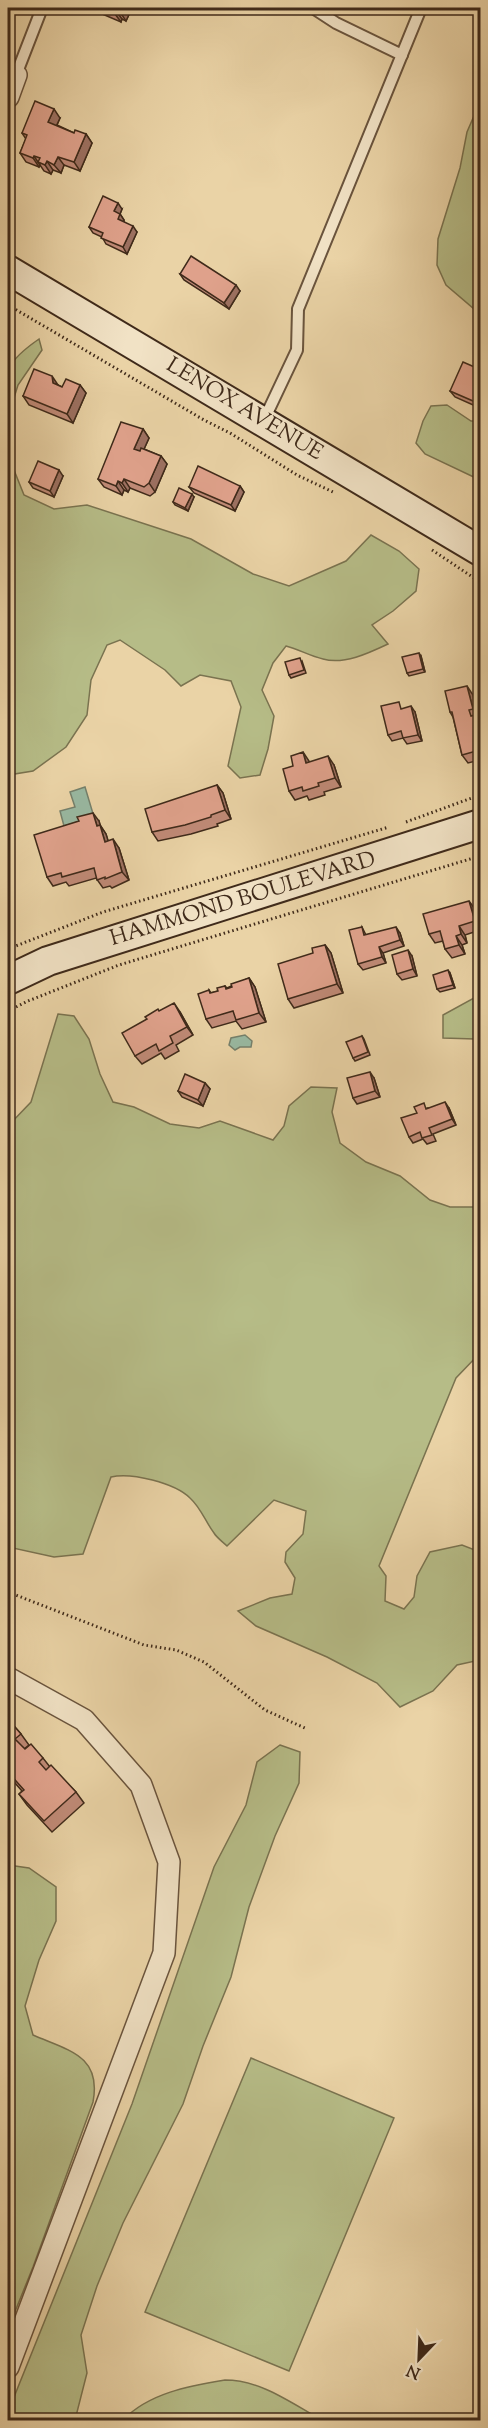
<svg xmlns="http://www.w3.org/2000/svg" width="488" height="2428" font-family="'Sorts Mill Goudy',serif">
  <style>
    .green { fill: #b6bc87; stroke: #7a7350; stroke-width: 1.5 }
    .water { fill: #99b9a2; stroke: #75806c; stroke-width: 1.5 }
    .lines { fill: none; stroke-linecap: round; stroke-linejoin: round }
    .lane-casing { stroke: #6a543d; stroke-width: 14 }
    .street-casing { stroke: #6a543d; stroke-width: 24 }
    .secondary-casing { stroke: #3f2a1a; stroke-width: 32 }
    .path { stroke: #3f2a1a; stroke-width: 3; stroke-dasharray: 1.5 3; stroke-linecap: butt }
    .lane { stroke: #f1e2c5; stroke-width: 10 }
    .street { stroke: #f1e2c5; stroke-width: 21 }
    .secondary { stroke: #f1e2c5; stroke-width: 28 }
    .wall { fill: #c18b78; stroke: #3f2a1a; stroke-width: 1.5 }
    .shaded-wall { fill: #9d7162; stroke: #3f2a1a; stroke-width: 1.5 }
    .building { fill: #e0a28c; stroke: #3f2a1a; stroke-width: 1.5 }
    .labels { text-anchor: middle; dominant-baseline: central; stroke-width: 4.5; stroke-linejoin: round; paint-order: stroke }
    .street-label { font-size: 22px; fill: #3f2a1a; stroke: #f1e2c5 }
  </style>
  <rect width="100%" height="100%" fill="#ead3a6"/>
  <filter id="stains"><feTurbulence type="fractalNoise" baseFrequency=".00333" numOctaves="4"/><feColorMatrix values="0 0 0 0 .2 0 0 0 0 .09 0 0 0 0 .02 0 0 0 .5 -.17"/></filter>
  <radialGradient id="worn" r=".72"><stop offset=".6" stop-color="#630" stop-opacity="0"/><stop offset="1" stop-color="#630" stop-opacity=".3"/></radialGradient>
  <!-- green -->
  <g class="green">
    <path d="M480 102V314L446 285 437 265 438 239 460 168 467 132Z"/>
    <path d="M39 339 42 350 18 385 8 417C7 372 0 366 39 339Z"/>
    <path d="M447 405 471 421H480V480L425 454 416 443 423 421 431 406Z"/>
    <path d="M8 442 14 470 24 495 54 509 87 505 191 539 253 574 289 586 346 561 371 535 399 551 419 569 416 591 393 611 372 625 388 644C369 653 344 665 323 659 310 656 298 649 286 646L273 663 262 690 274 716 268 749 260 775 240 778 228 766 241 707 231 681 200 675 181 686 165 670 120 640 107 645 91 680 87 715 66 747 33 771 8 775Z"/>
    <path d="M480 992V1036L475 1039 443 1038V1015L476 997Z"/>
    <path d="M58 1014 74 1016 89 1039 100 1074 113 1102 134 1107 170 1124 199 1128 220 1121 273 1140 284 1126 289 1106 311 1087 337 1088 332 1112 340 1143 366 1162 400 1176 430 1200 450 1207H480V1353L456 1378 379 1566 386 1576 385 1601 404 1609 414 1597 417 1576 430 1552 462 1545 480 1552V1660L457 1665 433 1691 400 1707 377 1683 327 1657 256 1626 238 1611 270 1598 292 1594 295 1578 285 1562 286 1552 303 1534 306 1511 274 1500 227 1546C223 1542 217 1538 214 1533 205 1521 201 1508 190 1498 175 1483 131 1472 111 1477L83 1554 54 1557 8 1547V1126L31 1102Z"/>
    <path d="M280 1745 300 1752 299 1783 275 1836 249 1907 231 1977 203 2046 183 2104 123 2223 97 2286 81 2335 87 2373 75 2420H8V2412L132 2104 214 1867 246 1805 257 1762Z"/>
    <path d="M8 1865 29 1868 56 1887V1921L39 1960 25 2006 33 2035C67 2050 102 2055 93 2102L33 2267 8 2329Z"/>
    <path d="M251 2058 394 2118 289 2371 145 2312Z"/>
    <path d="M225 2380C261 2380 291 2403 322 2420H123C149 2393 189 2386 225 2380Z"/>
  </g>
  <!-- water -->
  <g class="water">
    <path d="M85 787 94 817 64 826 60 811 75 807 70 792Z"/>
    <path d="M245 1035 252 1041 251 1047H240L235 1050 229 1045 231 1038Z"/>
  </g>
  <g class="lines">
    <defs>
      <g id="lane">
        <path d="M313 8 336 23 402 55"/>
        <path d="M16 75 42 8"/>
        <path d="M263 422 297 350 298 309 421 8"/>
      </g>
      <g id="street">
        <path d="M8 97 16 75"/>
        <path d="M8 1678 84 1720 141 1785 169 1862 164 1953 8 2367"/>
      </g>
      <g id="secondary">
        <path d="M8 270 480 551"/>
        <path d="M8 980 48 961 480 824"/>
      </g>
    </defs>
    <!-- lane casing -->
    <use href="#lane" class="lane-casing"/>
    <!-- street casing -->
    <use href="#street" class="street-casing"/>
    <!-- secondary casing -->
    <use href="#secondary" class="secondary-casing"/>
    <!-- path -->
    <g class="path">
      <path d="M8 305 204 420 230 433 297 475 333 492"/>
      <path d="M432 550 480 582"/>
      <path d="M406 822 480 795"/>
      <path d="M8 949 103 912 389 827"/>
      <path d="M8 1011 28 1001 119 965 480 856"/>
      <path d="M8 1592 144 1645 176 1650 204 1662 265 1710 307 1729"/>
    </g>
    <!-- lane -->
    <use href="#lane" class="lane"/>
    <!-- street -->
    <use href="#street" class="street"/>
    <!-- secondary -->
    <use href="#secondary" class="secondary"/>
  </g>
  <!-- wall -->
  <g class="wall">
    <path d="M91 8H132L126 21 122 19 121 22 93 10Z"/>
    <path d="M60 118 57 125 74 133 86 134 92 143 80 171 64 165 61 173 53 170 51 174 44 171 40 165 39 167 26 162 20 153 26 139 22 133Z"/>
    <path d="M122 209 120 214 124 220V222L137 232 127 254 106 244 102 237 93 233 89 227Z"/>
    <path d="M180 274 240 291 229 309 184 280Z"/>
    <path d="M480 383V408L455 397 450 391Z"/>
    <path d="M58 385 62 387 80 385 86 393 73 423 29 405 23 396Z"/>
    <path d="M143 429 149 438 144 449 161 456 167 464 155 492 150 496 130 488 128 492 124 490 122 495 104 487 98 479Z"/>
    <path d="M63 476 54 497 33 488 29 482Z"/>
    <path d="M240 486 244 492 235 511 194 493 189 487Z"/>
    <path d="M194 497 188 511 175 505 173 502Z"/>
    <path d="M421 656 425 672 409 676 407 673Z"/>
    <path d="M302 661 306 673 291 678 289 675Z"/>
    <path d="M473 695 478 714H480V760L468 763 462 755 453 717 450 712Z"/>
    <path d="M415 712 422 741 407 744 403 738 392 741 388 735Z"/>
    <path d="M310 762 334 765 341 787 324 792 325 795 309 800 307 796 295 800 289 791Z"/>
    <path d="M217 785 223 793 231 819 217 824 218 826 191 834 158 841 152 832Z"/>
    <path d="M99 821 100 825 106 834 108 841 119 848 129 880 112 888 110 886 103 888 96 878 69 886 66 882 53 886 47 877Z"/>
    <path d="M475 909 480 930 465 935 467 943 462 945 465 954 452 958 445 949 443 941 435 943 429 934Z"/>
    <path d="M362 927 366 935 400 933 404 946 383 953 386 963 363 970 358 964Z"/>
    <path d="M325 945 331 953 343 993 294 1008 288 999Z"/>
    <path d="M412 956 417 976 402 980 397 974Z"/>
    <path d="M450 973 455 988 440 992 437 989Z"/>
    <path d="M249 978 255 987 266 1022 242 1029 236 1021 212 1028 206 1019 209 990 211 993 218 991 225 986 227 988Z"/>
    <path d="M159 1011 180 1012 193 1035 176 1045 179 1051 165 1059 161 1053 142 1064 135 1056Z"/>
    <path d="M362 1036 364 1039 370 1055 355 1061 353 1058Z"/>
    <path d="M374 1078 380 1097 357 1104 353 1098Z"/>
    <path d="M205 1083 210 1089 203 1106 182 1097 178 1091Z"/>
    <path d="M427 1108H449L456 1125 433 1134 436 1141 427 1144 423 1139 413 1143 409 1137Z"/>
    <path d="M8 1719 21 1734 29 1745 24 1749 43 1758 50 1767 76 1792 84 1803 52 1832 27 1805 19 1794 22 1791 8 1775Z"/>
  </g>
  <!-- shaded-wall -->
  <g class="shaded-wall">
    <path d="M122 8H132L126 21 120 12Z"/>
    <path d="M116 11 122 19 121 22 115 14Z"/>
    <path d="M54 109 60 118 54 131 48 122Z"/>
    <path d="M86 134 92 143 80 171 74 162Z"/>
    <path d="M34 156 40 165 39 167 33 158Z"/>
    <path d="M58 157 64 165 61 173 54 165Z"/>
    <path d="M47 161 53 170 51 174 45 165Z"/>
    <path d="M118 203 122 209 120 214 124 220 122 225 114 211Z"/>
    <path d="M133 226 137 232 127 254 123 247Z"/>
    <path d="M236 285 240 291 229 309 224 303Z"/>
    <path d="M479 369 480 371V382L478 387 474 381Z"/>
    <path d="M52 376 58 385 53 383Z"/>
    <path d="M80 385 86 393 73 423 67 414Z"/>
    <path d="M143 429 149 438 140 458 134 449Z"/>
    <path d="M161 456 167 464 155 492 149 483Z"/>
    <path d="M59 470 63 476 54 497 50 491Z"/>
    <path d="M124 479 130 488 128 492 122 483Z"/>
    <path d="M118 481 124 490 122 495 116 486Z"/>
    <path d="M240 486 244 492 235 511 231 505Z"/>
    <path d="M192 494 194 497 188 511 185 508Z"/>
    <path d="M419 653 421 656 425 672 423 669Z"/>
    <path d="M467 686 473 695 479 718 473 709Z"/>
    <path d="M411 706 415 712 422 741 418 735Z"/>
    <path d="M303 752 309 761 312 771 306 763Z"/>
    <path d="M328 756 334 765 341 787 335 778Z"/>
    <path d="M217 785 223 793 231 819 225 810Z"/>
    <path d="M93 813 99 821 103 835 97 826Z"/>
    <path d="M100 825 106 834 111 850 105 842Z"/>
    <path d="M113 839 119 848 129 880 122 872Z"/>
    <path d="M469 901 475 909 480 929 475 921Z"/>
    <path d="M459 926 465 935 467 943 461 934Z"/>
    <path d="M396 927 400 933 404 946 400 940Z"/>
    <path d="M456 936 462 945 465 954 459 945Z"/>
    <path d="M325 945 331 953 343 993 337 984Z"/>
    <path d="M379 947 383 953 386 963 382 957Z"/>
    <path d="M408 950 412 956 417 976 413 969Z"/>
    <path d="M448 970 450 973 455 988 453 985Z"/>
    <path d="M249 978 255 987 266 1022 259 1013Z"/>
    <path d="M174 1003 180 1012 193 1035 187 1027Z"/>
    <path d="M370 1072 374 1078 380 1097 375 1091Z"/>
    <path d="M205 1083 210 1089 203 1106 198 1100Z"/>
    <path d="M445 1102 449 1108 456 1125 452 1119Z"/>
  </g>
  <!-- building -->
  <g class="building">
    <path d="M100 8H122L120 12 116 11 115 14Z"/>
    <path d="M35 101 54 109 48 122 74 133 75 130 86 134 74 162 58 157 54 165 47 161 45 165 38 162 40 158 34 156 33 158 20 153 27 135 22 133Z"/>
    <path d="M103 196 118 203 114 211 120 214 118 219 133 226 123 247 101 238 103 233 89 227Z"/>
    <path d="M191 256 236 285 224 303 180 274Z"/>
    <path d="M463 362 479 369 474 381 480 383V404L450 391Z"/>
    <path d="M34 369 52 376 53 383 62 387 66 379 80 385 67 414 23 396Z"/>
    <path d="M121 422 143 429 134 449 140 451 141 448 161 456 149 483 144 487 124 479 122 483 118 481 116 486 98 479Z"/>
    <path d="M38 461 59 470 50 491 29 482Z"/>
    <path d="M198 466 240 486 231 505 189 487Z"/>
    <path d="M179 488 192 494 185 508 173 502Z"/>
    <path d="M419 653 423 669 407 673 402 657Z"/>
    <path d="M300 658 304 670 289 675 285 662Z"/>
    <path d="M467 686 473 709 469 710 471 716 480 714V750L462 755 452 712H450L445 691Z"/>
    <path d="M399 702 401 709 411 706 418 735 403 738 401 731 388 735 381 706Z"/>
    <path d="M303 752 306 763 328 756 335 778 318 783 319 786 303 791 302 787 289 791 283 769 293 766 291 756Z"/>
    <path d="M217 785 225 810 211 815V817L185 825 152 832 145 809Z"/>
    <path d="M93 813 97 826 100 825 105 842 113 839 122 872 105 879V877L97 880 94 868 62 877 61 873 47 877 34 835 79 821 77 817Z"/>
    <path d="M469 901 475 921 459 926 461 934 456 936 459 945 445 949 440 931 429 934 423 914Z"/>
    <path d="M362 927 364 935 396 927 400 940 379 947 382 957 358 964 349 930Z"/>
    <path d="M325 945 337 984 288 999 278 964 313 953 312 948Z"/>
    <path d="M408 950 413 969 397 974 392 955Z"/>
    <path d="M448 970 453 985 437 989 433 975Z"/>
    <path d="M249 978 259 1013 236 1020 233 1011 206 1019 198 994 209 990 210 993 218 991 217 988 225 986 226 989 232 987 231 984Z"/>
    <path d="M174 1003 187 1027 170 1036 173 1043 159 1051 156 1044 135 1056 122 1033 147 1019 145 1017 158 1009 159 1011Z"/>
    <path d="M362 1036 368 1052 353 1058 346 1042Z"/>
    <path d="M370 1072 375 1091 353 1098 347 1078Z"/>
    <path d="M185 1074 205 1083 198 1100 178 1091Z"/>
    <path d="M445 1102 452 1119 429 1128 432 1135 422 1138 420 1132 409 1137 401 1118 417 1113 414 1107 424 1103 426 1109Z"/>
    <path d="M8 1719 21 1734 15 1739 25 1749 31 1744 43 1758 39 1762 46 1770 51 1765 76 1792 44 1821 19 1794 24 1790 8 1772Z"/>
  </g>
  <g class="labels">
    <!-- street labels -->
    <g class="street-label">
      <text transform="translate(244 410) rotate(31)">LENOX AVENUE</text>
      <text transform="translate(243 900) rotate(-17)">HAMMOND BOULEVARD</text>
    </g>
  </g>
  <!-- margin -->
  <rect width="488" height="2428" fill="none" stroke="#ead3a6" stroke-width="30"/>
  <rect x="9" y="9" width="470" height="2410" fill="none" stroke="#3f2a1a" stroke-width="3"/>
  <rect x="15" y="15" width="458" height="2398" fill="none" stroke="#3f2a1a" stroke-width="1.5"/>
  <!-- north arrow -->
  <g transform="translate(419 2359) rotate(203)" stroke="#f1e2c5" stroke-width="4.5" paint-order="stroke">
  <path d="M0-4.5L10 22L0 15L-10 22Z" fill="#3f2a1a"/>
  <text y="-9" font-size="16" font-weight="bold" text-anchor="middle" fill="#3f2a1a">N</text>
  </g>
  <rect width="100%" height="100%" filter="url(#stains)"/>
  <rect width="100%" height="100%" fill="url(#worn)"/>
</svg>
